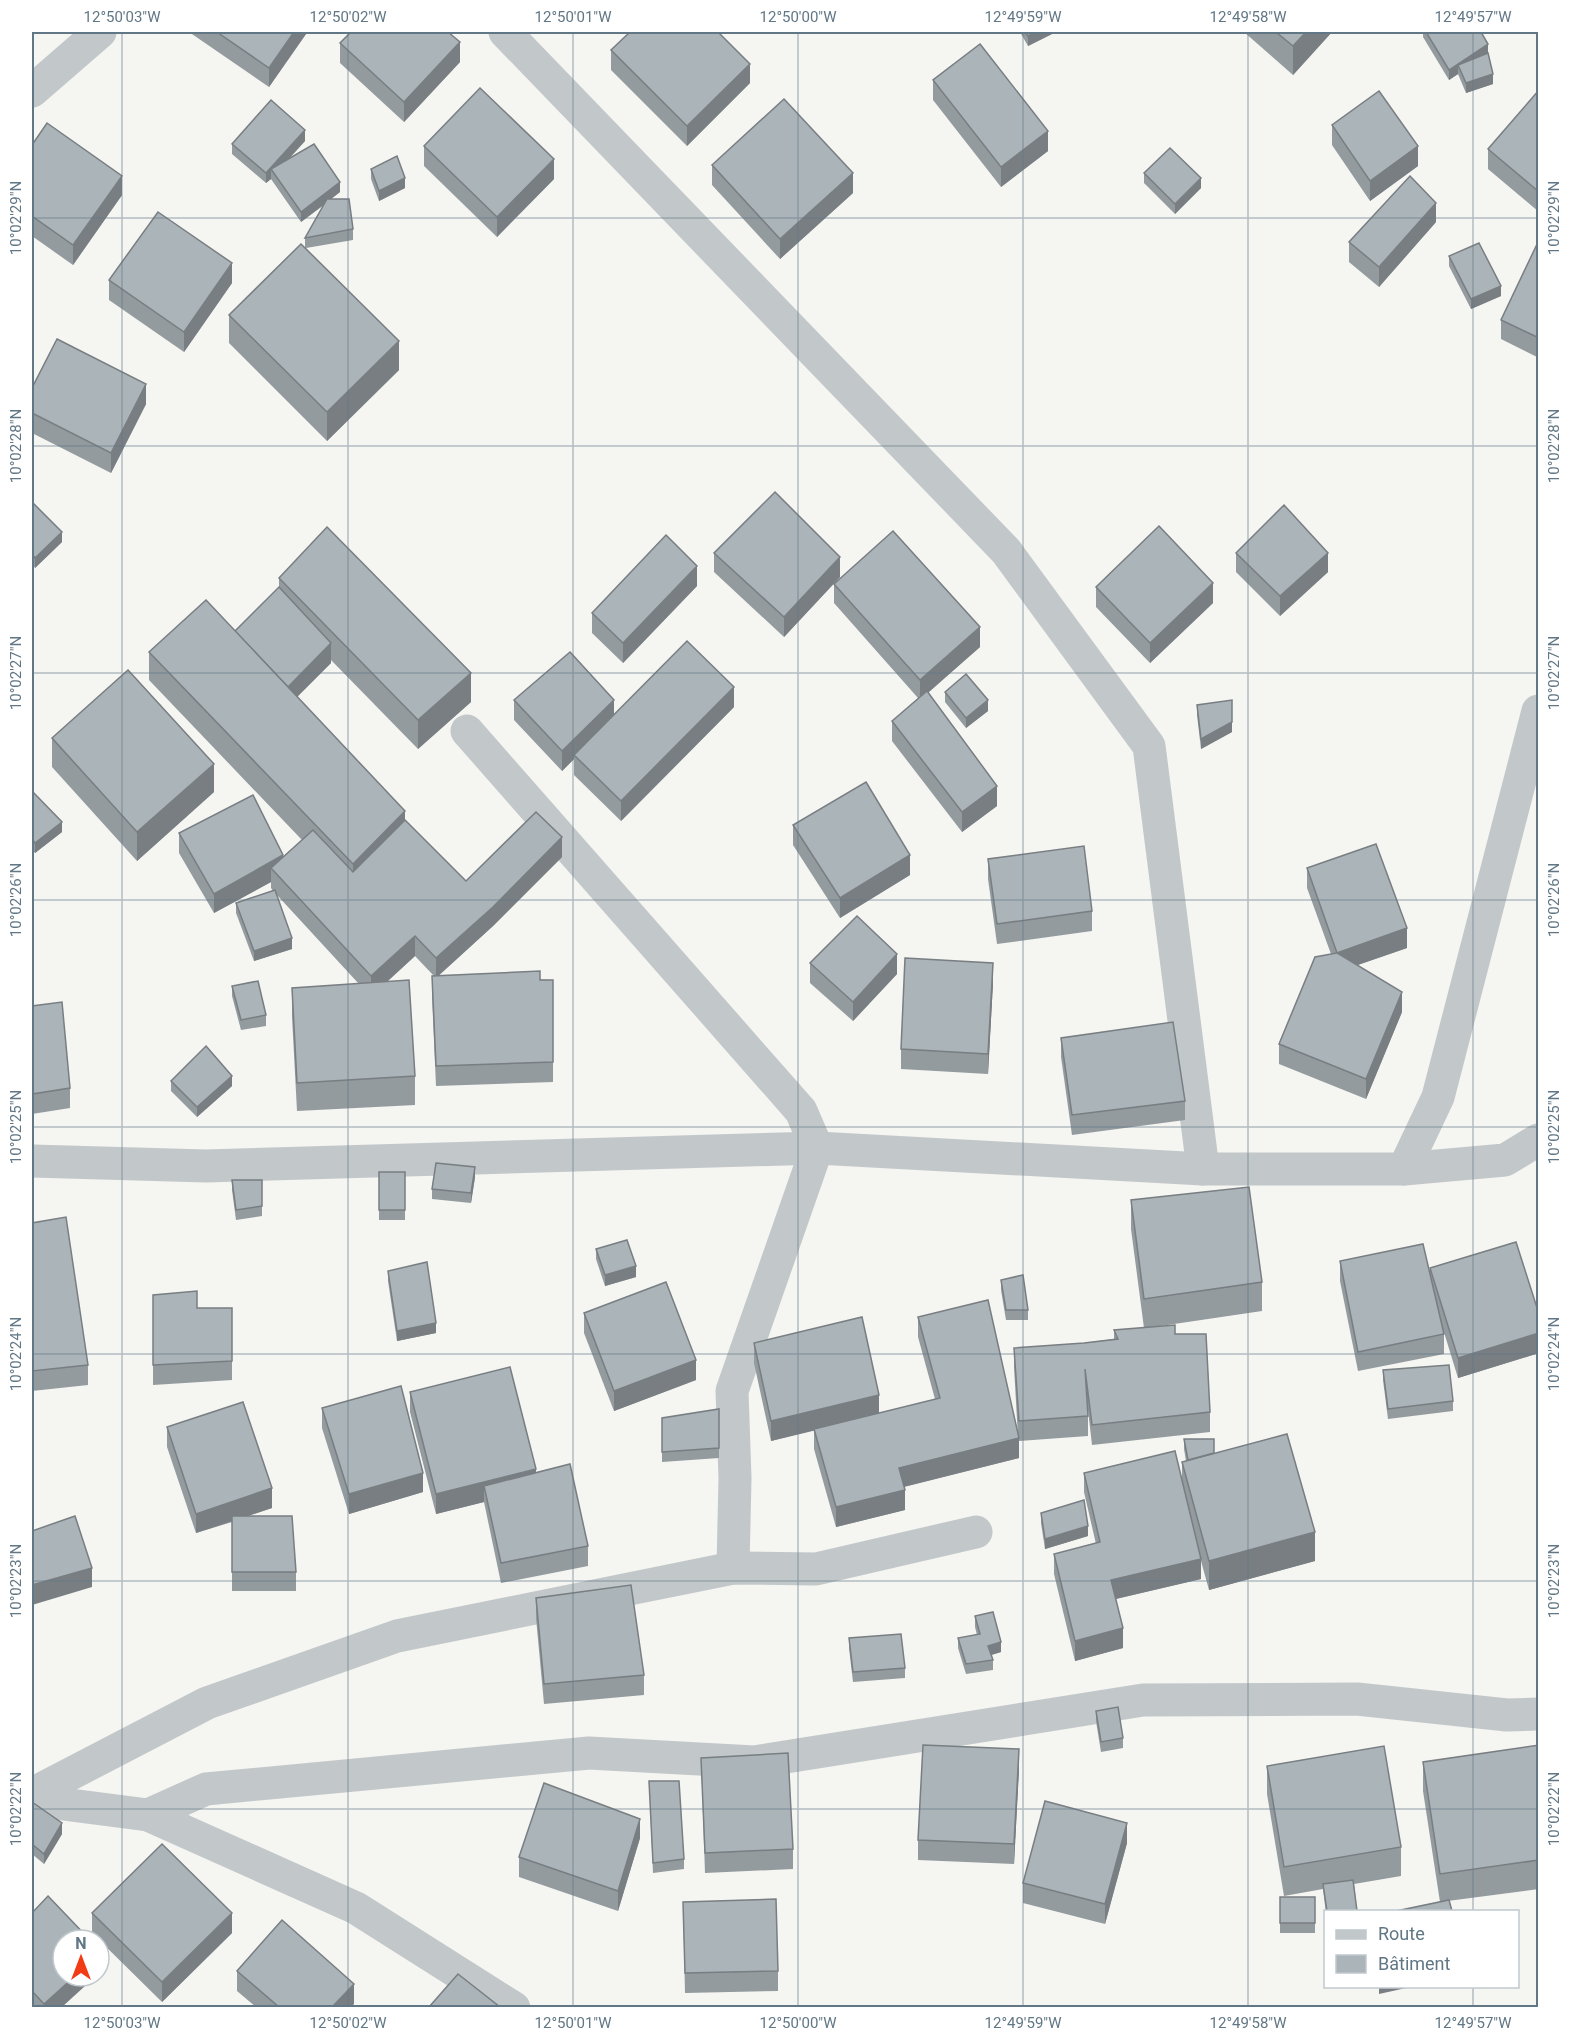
<svg xmlns="http://www.w3.org/2000/svg" width="1570" height="2039" font-family="Roboto,sans-serif">
  <style>
    .lines { fill: none; stroke-linecap: round; stroke-linejoin: round }
    .street { stroke: #c2c7ca; stroke-width: 33 }
    .wall { fill: #939b9f }
    .shaded-wall { fill: #787e82 }
    .building { fill: #abb4b9; stroke: #787e82; stroke-width: 1.5 }
    .ticks { fill: none; stroke: #617785; stroke-width: 1.5; stroke-opacity: 0.45 }
    .neatline { fill: none; stroke: #617785; stroke-width: 2 }
    .ticks-label { font-size: 15px; text-anchor: middle; fill: #617785 }
  </style>
  <rect width="100%" height="100%" fill="#f5f5f1"/>
  <g class="lines">
    <!-- street -->
    <g class="street">
      <path d="M505 32 1006 551 1149 746 1203 1169"/>
      <path d="M32 91 100 32"/>
      <path d="M467 731 801 1111 817 1148 732 1391 735 1478 733 1568"/>
      <path d="M32 1161 206 1166 817 1148 1203 1169H1404L1438 1097 1538 711"/>
      <path d="M1404 1169 1505 1160 1538 1140"/>
      <path d="M32 1794 207 1703 397 1636 733 1568 816 1569 976 1532"/>
      <path d="M32 1800 148 1815 356 1908 514 2008"/>
      <path d="M148 1815 206 1789 589 1753 754 1762 1143 1700 1357 1699 1507 1715 1538 1714"/>
    </g>
  </g>
  <!-- wall -->
  <g class="wall">
    <path d="M189 32H306V34L269 87Z"/>
    <path d="M1020 32H1054V33L1028 46Z"/>
    <path d="M1244 32H1332L1293 75Z"/>
    <path d="M1423 32H1481L1488 53 1493 84 1466 93 1458 74 1449 80 1423 37Z"/>
    <path d="M340 43 460 62 404 122 340 63Z"/>
    <path d="M611 50 750 83 687 146 611 70Z"/>
    <path d="M933 80 1048 151 1001 187 933 100Z"/>
    <path d="M1539 90V212L1488 169V149Z"/>
    <path d="M1332 125 1418 166 1370 201 1332 145Z"/>
    <path d="M305 141 290 158 340 192 331 199 353 229V240L306 248 399 370 327 441 229 343V315L305 248V238L324 205 301 222 271 179 266 183 232 154V144Z"/>
    <path d="M32 145 122 195 73 265 32 236Z"/>
    <path d="M424 146 554 179 497 237 424 166Z"/>
    <path d="M712 165 853 193 780 259 712 185Z"/>
    <path d="M371 169 405 188 379 201 371 179Z"/>
    <path d="M1144 173 1201 188 1175 214 1144 183Z"/>
    <path d="M1436 222 1379 287 1349 262V242Z"/>
    <path d="M1539 240V358L1501 339V320Z"/>
    <path d="M1449 256 1501 296 1471 309 1449 266Z"/>
    <path d="M109 280 232 283 184 352 109 300Z"/>
    <path d="M32 388 146 404 111 473 32 433Z"/>
    <path d="M32 502 62 542 35 568 32 564Z"/>
    <path d="M714 553 840 577 784 637 714 572Z"/>
    <path d="M1236 553 1328 572 1280 616 1236 572Z"/>
    <path d="M279 578 471 702 418 749 331 660V663L297 697 405 820 466 881 562 857 493 926 438 976 553 980V1082L436 1086 432 996V976H434L415 956 387 982 415 1076V1105L297 1111 292 1017V988L359 984 277 895 292 949 254 961 236 913V903L273 891 271 888V882L214 913 179 853V833L283 857 302 840 149 680V652L235 631 279 587Z"/>
    <path d="M834 584 980 647 928 692 997 806 962 832 892 741V721L918 698 834 603Z"/>
    <path d="M697 586 623 663 592 633V613Z"/>
    <path d="M1096 587 1213 603 1150 663 1096 607Z"/>
    <path d="M945 692 988 711 966 728 945 702Z"/>
    <path d="M514 700 614 715 734 707 621 821 574 775V759L562 771 514 720Z"/>
    <path d="M1197 705 1232 732 1201 749 1197 715Z"/>
    <path d="M52 738 214 792 137 861 52 767Z"/>
    <path d="M32 791 62 832 35 853 32 850Z"/>
    <path d="M793 825 910 875 840 918 793 845Z"/>
    <path d="M988 859 1092 911V931L997 944 988 879Z"/>
    <path d="M1307 868 1407 948 1358 965 1402 1012 1366 1099 1279 1064V1044L1331 954 1307 888Z"/>
    <path d="M810 963 897 974 853 1021 810 983Z"/>
    <path d="M993 983 988 1074 901 1069V1049Z"/>
    <path d="M232 986 266 1015V1026L241 1030 232 996Z"/>
    <path d="M32 1006 70 1088V1108L32 1114Z"/>
    <path d="M1061 1038 1185 1101V1120L1072 1135 1061 1057Z"/>
    <path d="M171 1081 232 1086 197 1117 171 1091Z"/>
    <rect x="379" y="1172" width="26" height="48"/>
    <path d="M475 1177 471 1203 432 1199V1189Z"/>
    <path d="M232 1180H262V1216L236 1220 232 1190Z"/>
    <path d="M1131 1200 1262 1282V1311L1147 1328 1175 1334 1210 1412V1432L1092 1445 1088 1410V1436L1019 1441V1458L904 1487 905 1510 836 1527 814 1449V1430L771 1441 754 1363V1343L879 1413 935 1399 918 1337V1317L1018 1437 1014 1367V1348L1084 1343 1114 1339V1330L1144 1328 1131 1229Z"/>
    <path d="M32 1223 88 1365V1385L32 1391Z"/>
    <path d="M596 1249 636 1277 605 1286 596 1259Z"/>
    <path d="M1340 1261 1430 1275V1268L1539 1314V1353L1458 1378 1443 1329 1444 1334V1354L1358 1371 1340 1281Z"/>
    <path d="M388 1271 436 1333 397 1341 388 1281Z"/>
    <path d="M1001 1280 1028 1310V1320H1006L1001 1290Z"/>
    <path d="M153 1295 197 1308H232V1380L153 1385Z"/>
    <path d="M584 1313 696 1380 614 1411 584 1333Z"/>
    <path d="M1383 1370 1453 1401V1411L1388 1419 1383 1380Z"/>
    <path d="M410 1392 536 1473 588 1546V1566L501 1583 484 1502 436 1514 410 1412Z"/>
    <path d="M322 1408 423 1492 349 1514 322 1428Z"/>
    <path d="M719 1409V1458L662 1462V1418Z"/>
    <path d="M167 1427 272 1508 248 1516 296 1572V1591H232V1522L196 1533 167 1447Z"/>
    <path d="M1184 1439 1214 1453 1315 1561 1209 1590 1201 1561V1579L1116 1599 1123 1648 1075 1661 1054 1574V1554L1096 1544 1084 1492V1473L1182 1478V1462L1186 1461 1184 1449Z"/>
    <path d="M1041 1513 1088 1536 1045 1549 1041 1523Z"/>
    <path d="M536 1598 644 1675V1695L544 1704 536 1618Z"/>
    <path d="M975 1616 1001 1652 991 1655 993 1660V1670L966 1674 958 1648V1638L977 1635 975 1627Z"/>
    <path d="M849 1638 905 1668V1678L853 1682 849 1648Z"/>
    <path d="M1096 1711 1123 1738V1748L1101 1752 1096 1721Z"/>
    <path d="M1539 1745V1889L1440 1902 1423 1791V1762Z"/>
    <path d="M701 1758 793 1849V1869L705 1873Z"/>
    <path d="M1267 1766 1401 1847V1876L1354 1884 1357 1911H1326V1914L1323 1889 1284 1896 1267 1794Z"/>
    <path d="M1019 1769 1014 1864 918 1860V1840Z"/>
    <path d="M649 1781 684 1859V1869L653 1873Z"/>
    <path d="M32 1802 62 1834 44 1864 32 1854Z"/>
    <path d="M640 1838 618 1911 519 1877V1857Z"/>
    <path d="M1127 1843 1105 1924 1023 1903V1883Z"/>
    <rect x="1280" y="1897" width="35" height="36"/>
    <path d="M683 1902 778 1971V1991L685 1993Z"/>
    <path d="M32 1913 62 2007H32Z"/>
    <path d="M92 1913 232 1933 162 2002 92 1933Z"/>
    <path d="M237 1971 354 2004 350 2007H256L237 1991Z"/>
  </g>
  <!-- shaded-wall -->
  <g class="shaded-wall">
    <path d="M294 32H306V34L269 87V68Z"/>
    <path d="M1036 32H1054V33L1028 46V36Z"/>
    <path d="M1306 32H1332L1293 75V46Z"/>
    <path d="M460 42V62L404 122V102Z"/>
    <path d="M1488 44V54L1458 65V74L1449 80V70Z"/>
    <path d="M750 64V83L687 146V126Z"/>
    <path d="M1493 74V84L1466 93V83Z"/>
    <path d="M305 130V141L274 174 271 169V179L266 183V173Z"/>
    <path d="M1048 131V151L1001 187V167Z"/>
    <path d="M1418 146V166L1370 201V181Z"/>
    <path d="M554 159V179L497 237V217Z"/>
    <path d="M853 173V193L780 259V239Z"/>
    <path d="M122 176V195L73 265V245Z"/>
    <path d="M405 178V188L379 201V191Z"/>
    <path d="M1201 178V188L1175 214V204Z"/>
    <path d="M340 182V192L301 222V212Z"/>
    <path d="M1436 203V222L1379 287V267Z"/>
    <path d="M232 263V283L184 352V332Z"/>
    <path d="M1501 286V296L1471 309V299Z"/>
    <path d="M399 341V370L327 441V412Z"/>
    <path d="M146 384V404L111 473V453Z"/>
    <path d="M62 532V542L35 568V558Z"/>
    <path d="M1328 553V572L1280 616V596Z"/>
    <path d="M840 557V577L784 637V617Z"/>
    <path d="M697 566V586L623 663V643Z"/>
    <path d="M1213 583V603L1150 663V643Z"/>
    <path d="M980 627V647L920 700V680Z"/>
    <path d="M331 643V663L283 711V691Z"/>
    <path d="M471 673V702L418 749V720Z"/>
    <path d="M734 687V707L621 821V801Z"/>
    <path d="M614 700V720L574 755V759L562 771V751Z"/>
    <path d="M988 700V711L966 728V718Z"/>
    <path d="M1232 722V732L1201 749V739Z"/>
    <path d="M214 764V792L137 861V832Z"/>
    <path d="M997 786V806L962 832V812Z"/>
    <path d="M405 811V840L353 892V864Z"/>
    <path d="M62 822V832L35 853V843Z"/>
    <path d="M562 837V857L493 926 436 978V958Z"/>
    <path d="M283 855V875L271 868V882L214 913V894Z"/>
    <path d="M910 855V875L840 918V898Z"/>
    <path d="M1407 928V948L1337 972V953Z"/>
    <path d="M415 936V956L371 996V976Z"/>
    <path d="M292 938V949L254 961V951Z"/>
    <path d="M897 954V974L853 1021V1002Z"/>
    <path d="M993 963V983L988 1074V1054Z"/>
    <path d="M1402 992V1012L1366 1099V1079Z"/>
    <path d="M232 1076V1086L197 1117V1107Z"/>
    <path d="M475 1167V1177L471 1203V1193Z"/>
    <path d="M636 1266V1277L605 1286V1275Z"/>
    <path d="M436 1323V1333L397 1341V1331Z"/>
    <path d="M1539 1333V1353L1458 1378V1358Z"/>
    <path d="M696 1360V1380L614 1411V1391Z"/>
    <path d="M879 1395V1415L771 1441V1421Z"/>
    <path d="M1019 1438V1458L899 1488V1468Z"/>
    <path d="M536 1469V1489L484 1486V1502L436 1514V1494Z"/>
    <path d="M423 1473V1492L349 1514V1494Z"/>
    <path d="M272 1488V1508L196 1533V1514Z"/>
    <path d="M905 1490V1510L836 1527V1507Z"/>
    <path d="M1088 1526V1536L1045 1549V1539Z"/>
    <path d="M1315 1532V1561L1209 1590V1561Z"/>
    <path d="M1201 1559V1579L1111 1600V1580Z"/>
    <path d="M92 1568V1587L32 1605V1585Z"/>
    <path d="M1123 1628V1648L1075 1661V1641Z"/>
    <path d="M1001 1642V1652L988 1656V1646Z"/>
    <path d="M1019 1749V1769L1014 1864V1844Z"/>
    <path d="M640 1819V1838L618 1911V1891Z"/>
    <path d="M62 1823V1834L44 1864V1854Z"/>
    <path d="M1127 1823V1843L1105 1924V1904Z"/>
    <path d="M232 1913V1933L162 2002V1982Z"/>
    <path d="M101 1952V1972L99 1974V1954Z"/>
    <path d="M75 1976H96L62 2007H44V2004Z"/>
    <path d="M354 1984V2004L350 2007H332Z"/>
    <path d="M1379 1986H1415L1379 1994Z"/>
  </g>
  <!-- building -->
  <g class="building">
    <path d="M217 32H294L269 68Z"/>
    <path d="M351 32H448L460 42 404 102 340 43Z"/>
    <path d="M630 32H718L750 64 687 126 611 50Z"/>
    <path d="M1025 32H1036L1028 36Z"/>
    <path d="M1276 32H1306L1293 46Z"/>
    <path d="M1426 32H1481L1488 44 1449 70Z"/>
    <path d="M980 44 1048 131 1001 167 933 80Z"/>
    <path d="M1488 53 1493 74 1466 83 1458 65Z"/>
    <path d="M480 88 554 159 497 217 424 146Z"/>
    <path d="M1539 90V192L1488 149Z"/>
    <path d="M1379 91 1418 146 1370 181 1332 125Z"/>
    <path d="M784 99 853 173 780 239 712 165Z"/>
    <path d="M271 100 305 130 266 173 232 144Z"/>
    <path d="M47 123 122 176 73 245 32 216V145Z"/>
    <path d="M314 144 340 182 301 212 271 169Z"/>
    <path d="M1170 148 1201 178 1175 204 1144 173Z"/>
    <path d="M397 156 405 178 379 191 371 169Z"/>
    <path d="M1410 176 1436 203 1379 267 1349 242Z"/>
    <path d="M327 199H349L353 229 305 238Z"/>
    <path d="M158 212 232 263 184 332 109 280Z"/>
    <path d="M1539 240V338L1501 320Z"/>
    <path d="M1479 243 1501 286 1471 299 1449 256Z"/>
    <path d="M301 244 399 341 327 412 229 315Z"/>
    <path d="M57 339 146 384 111 453 32 413V388Z"/>
    <path d="M775 492 840 557 784 617 714 553Z"/>
    <path d="M32 502 62 532 35 558 32 554Z"/>
    <path d="M1284 505 1328 553 1280 596 1236 553Z"/>
    <path d="M1159 526 1213 583 1150 643 1096 587Z"/>
    <path d="M327 527 471 673 418 720 279 578Z"/>
    <path d="M893 531 980 627 920 680 834 584Z"/>
    <path d="M666 535 697 566 623 643 592 613Z"/>
    <path d="M279 587 331 643 288 687 235 631Z"/>
    <path d="M206 600 405 811 353 864 149 652Z"/>
    <path d="M687 641 734 687 621 801 574 755Z"/>
    <path d="M570 652 614 700 562 751 514 700Z"/>
    <path d="M128 670 214 764 137 832 52 738Z"/>
    <path d="M966 674 988 700 966 718 945 692Z"/>
    <path d="M927 691 997 786 962 812 892 721Z"/>
    <path d="M1232 700V722L1201 739 1197 705Z"/>
    <path d="M866 782 910 855 840 898 793 825Z"/>
    <path d="M32 791 62 822 35 843 32 839Z"/>
    <path d="M253 795 283 855 214 894 179 833Z"/>
    <path d="M536 812 562 837 493 907 436 958 415 936 371 976 271 868 313 830 353 872 405 820 466 881Z"/>
    <path d="M1376 844 1407 928 1337 953 1402 992 1366 1079 1279 1044 1315 957 1337 953 1307 868Z"/>
    <path d="M1084 846 1092 911 997 924 988 859Z"/>
    <path d="M275 890 292 938 254 951 236 903Z"/>
    <path d="M857 916 897 954 853 1002 810 963Z"/>
    <path d="M905 958 993 963 988 1054 901 1049Z"/>
    <path d="M540 971V980H553V1062L436 1066 432 976Z"/>
    <path d="M409 980 415 1076 297 1083 292 988Z"/>
    <path d="M258 981 266 1015 241 1020 232 986Z"/>
    <path d="M62 1002 70 1088 32 1094V1006Z"/>
    <path d="M1173 1022 1185 1101 1072 1115 1061 1038Z"/>
    <path d="M206 1046 232 1076 197 1107 171 1081Z"/>
    <path d="M436 1163 475 1167 471 1193 432 1189Z"/>
    <rect x="379" y="1172" width="26" height="38"/>
    <path d="M232 1180H262V1206L236 1210Z"/>
    <path d="M1249 1187 1262 1282 1144 1299 1131 1200Z"/>
    <path d="M66 1217 88 1365 32 1371V1223Z"/>
    <path d="M627 1240 636 1266 605 1275 596 1249Z"/>
    <path d="M1516 1242 1539 1314V1333L1458 1358 1430 1268Z"/>
    <path d="M1423 1244 1444 1334 1358 1352 1340 1261Z"/>
    <path d="M427 1262 436 1323 397 1331 388 1271Z"/>
    <path d="M1023 1275 1028 1310H1006L1001 1280Z"/>
    <path d="M666 1282 696 1360 614 1391 584 1313Z"/>
    <path d="M197 1291V1308H232V1361L153 1365V1295Z"/>
    <path d="M988 1300 1019 1438 899 1468 905 1490 836 1507 814 1429 940 1398 918 1317Z"/>
    <path d="M862 1317 879 1395 771 1421 754 1343Z"/>
    <path d="M1175 1325V1334H1206L1210 1412 1092 1425 1085 1369 1088 1416 1019 1421 1014 1348 1084 1343 1118 1339 1114 1330Z"/>
    <path d="M1449 1365 1453 1401 1388 1409 1383 1370Z"/>
    <path d="M510 1367 536 1469 436 1494 410 1392Z"/>
    <path d="M401 1386 423 1473 349 1494 322 1408Z"/>
    <path d="M243 1402 272 1488 196 1514 167 1427Z"/>
    <path d="M719 1409V1448L662 1452V1418Z"/>
    <path d="M1287 1434 1315 1532 1209 1561 1182 1462Z"/>
    <path d="M1184 1439H1214V1453L1188 1460Z"/>
    <path d="M1175 1451 1201 1559 1111 1580 1123 1628 1075 1641 1054 1554 1100 1542 1084 1473Z"/>
    <path d="M570 1464 588 1546 501 1563 484 1486Z"/>
    <path d="M1084 1500 1088 1526 1045 1539 1041 1513Z"/>
    <path d="M75 1516 92 1568 32 1585V1531Z"/>
    <path d="M232 1516H292L296 1572H232Z"/>
    <path d="M631 1585 644 1675 544 1684 536 1598Z"/>
    <path d="M993 1612 1001 1642 988 1646 993 1660 966 1664 958 1638 980 1634 975 1616Z"/>
    <path d="M901 1634 905 1668 853 1672 849 1638Z"/>
    <path d="M1118 1707 1123 1738 1101 1742 1096 1711Z"/>
    <path d="M923 1745 1019 1749 1014 1844 918 1840Z"/>
    <path d="M1539 1745V1860L1440 1874 1423 1762Z"/>
    <path d="M1384 1746 1401 1847 1284 1867 1267 1766Z"/>
    <path d="M788 1753 793 1849 705 1853 701 1758Z"/>
    <path d="M649 1781H679L684 1859 653 1863Z"/>
    <path d="M544 1783 640 1819 618 1891 519 1857Z"/>
    <path d="M1045 1801 1127 1823 1105 1904 1023 1883Z"/>
    <path d="M32 1802 62 1823 44 1854 32 1844Z"/>
    <path d="M162 1844 232 1913 162 1982 92 1913Z"/>
    <path d="M1353 1880 1357 1911H1327L1323 1884Z"/>
    <path d="M48 1896 90 1940H63V1976H75L44 2004 32 1991V1913Z"/>
    <rect x="1280" y="1897" width="35" height="26"/>
    <path d="M776 1899 778 1971 685 1973 683 1902Z"/>
    <path d="M1449 1900 1452 1911H1396Z"/>
    <path d="M282 1920 354 1984 332 2007H279L237 1971Z"/>
    <path d="M458 1974 500 2007H429Z"/>
  </g>
  <!-- ticks -->
  <path class="ticks" d="M122 32V2008M348 32V2008M573 32V2008M798 32V2008M1023 32V2008M1248 32V2008M1473 32V1912M32 218H1538M32 446H1538M32 673H1538M32 900H1538M32 1127H1538M32 1354H1538M32 1581H1538M32 1809H1538M1473 1986V2008"/>
  <!-- border -->
  <rect width="1570" height="2039" fill="none" stroke="#ffffff" stroke-width="66"/>
  <!-- legend -->
  <rect x="1324" y="1910" width="195" height="78" fill="#ffffff" stroke="#c0c9ce" stroke-width="1.5"/>
  <rect x="1336" y="1930" width="30" height="9" fill="#c2c7ca" stroke="#c0c9ce" stroke-width="1.5"/>
  <text x="1378" y="1940" font-size="18" fill="#617785">Route</text>
  <rect x="1336" y="1955" width="30" height="18" fill="#abb4b9" stroke="#c0c9ce" stroke-width="1.5"/>
  <text x="1378" y="1970" font-size="18" fill="#617785">Bâtiment</text>
  <!-- north arrow -->
  <g transform="translate(81 1958)"><circle r="28" fill="#ffffff" stroke="#c0c9ce" stroke-width="1.5"/>
  <path d="M0-4.5L10 22L0 15L-10 22Z" fill="#f13c15"/>
  <text y="-9" font-size="16" font-weight="bold" text-anchor="middle" fill="#617785">N</text>
  </g>
  <rect x="33" y="33" width="1504" height="1973" class="neatline"/>
  <g class="ticks-label">
    <text x="122" y="22">12°50'03"W</text>
    <text x="348" y="22">12°50'02"W</text>
    <text x="573" y="22">12°50'01"W</text>
    <text x="798" y="22">12°50'00"W</text>
    <text x="1023" y="22">12°49'59"W</text>
    <text x="1248" y="22">12°49'58"W</text>
    <text x="1473" y="22">12°49'57"W</text>
    <text transform="translate(16 218) rotate(-90)" y="5">10°02'29"N</text>
    <text transform="translate(1554 218) rotate(-90)" y="5">10°02'29"N</text>
    <text transform="translate(16 446) rotate(-90)" y="5">10°02'28"N</text>
    <text transform="translate(1554 446) rotate(-90)" y="5">10°02'28"N</text>
    <text transform="translate(16 673) rotate(-90)" y="5">10°02'27"N</text>
    <text transform="translate(1554 673) rotate(-90)" y="5">10°02'27"N</text>
    <text transform="translate(16 900) rotate(-90)" y="5">10°02'26"N</text>
    <text transform="translate(1554 900) rotate(-90)" y="5">10°02'26"N</text>
    <text transform="translate(16 1127) rotate(-90)" y="5">10°02'25"N</text>
    <text transform="translate(1554 1127) rotate(-90)" y="5">10°02'25"N</text>
    <text transform="translate(16 1354) rotate(-90)" y="5">10°02'24"N</text>
    <text transform="translate(1554 1354) rotate(-90)" y="5">10°02'24"N</text>
    <text transform="translate(16 1581) rotate(-90)" y="5">10°02'23"N</text>
    <text transform="translate(1554 1581) rotate(-90)" y="5">10°02'23"N</text>
    <text transform="translate(16 1809) rotate(-90)" y="5">10°02'22"N</text>
    <text transform="translate(1554 1809) rotate(-90)" y="5">10°02'22"N</text>
    <text x="122" y="2028">12°50'03"W</text>
    <text x="348" y="2028">12°50'02"W</text>
    <text x="573" y="2028">12°50'01"W</text>
    <text x="798" y="2028">12°50'00"W</text>
    <text x="1023" y="2028">12°49'59"W</text>
    <text x="1248" y="2028">12°49'58"W</text>
    <text x="1473" y="2028">12°49'57"W</text>
  </g>
</svg>
